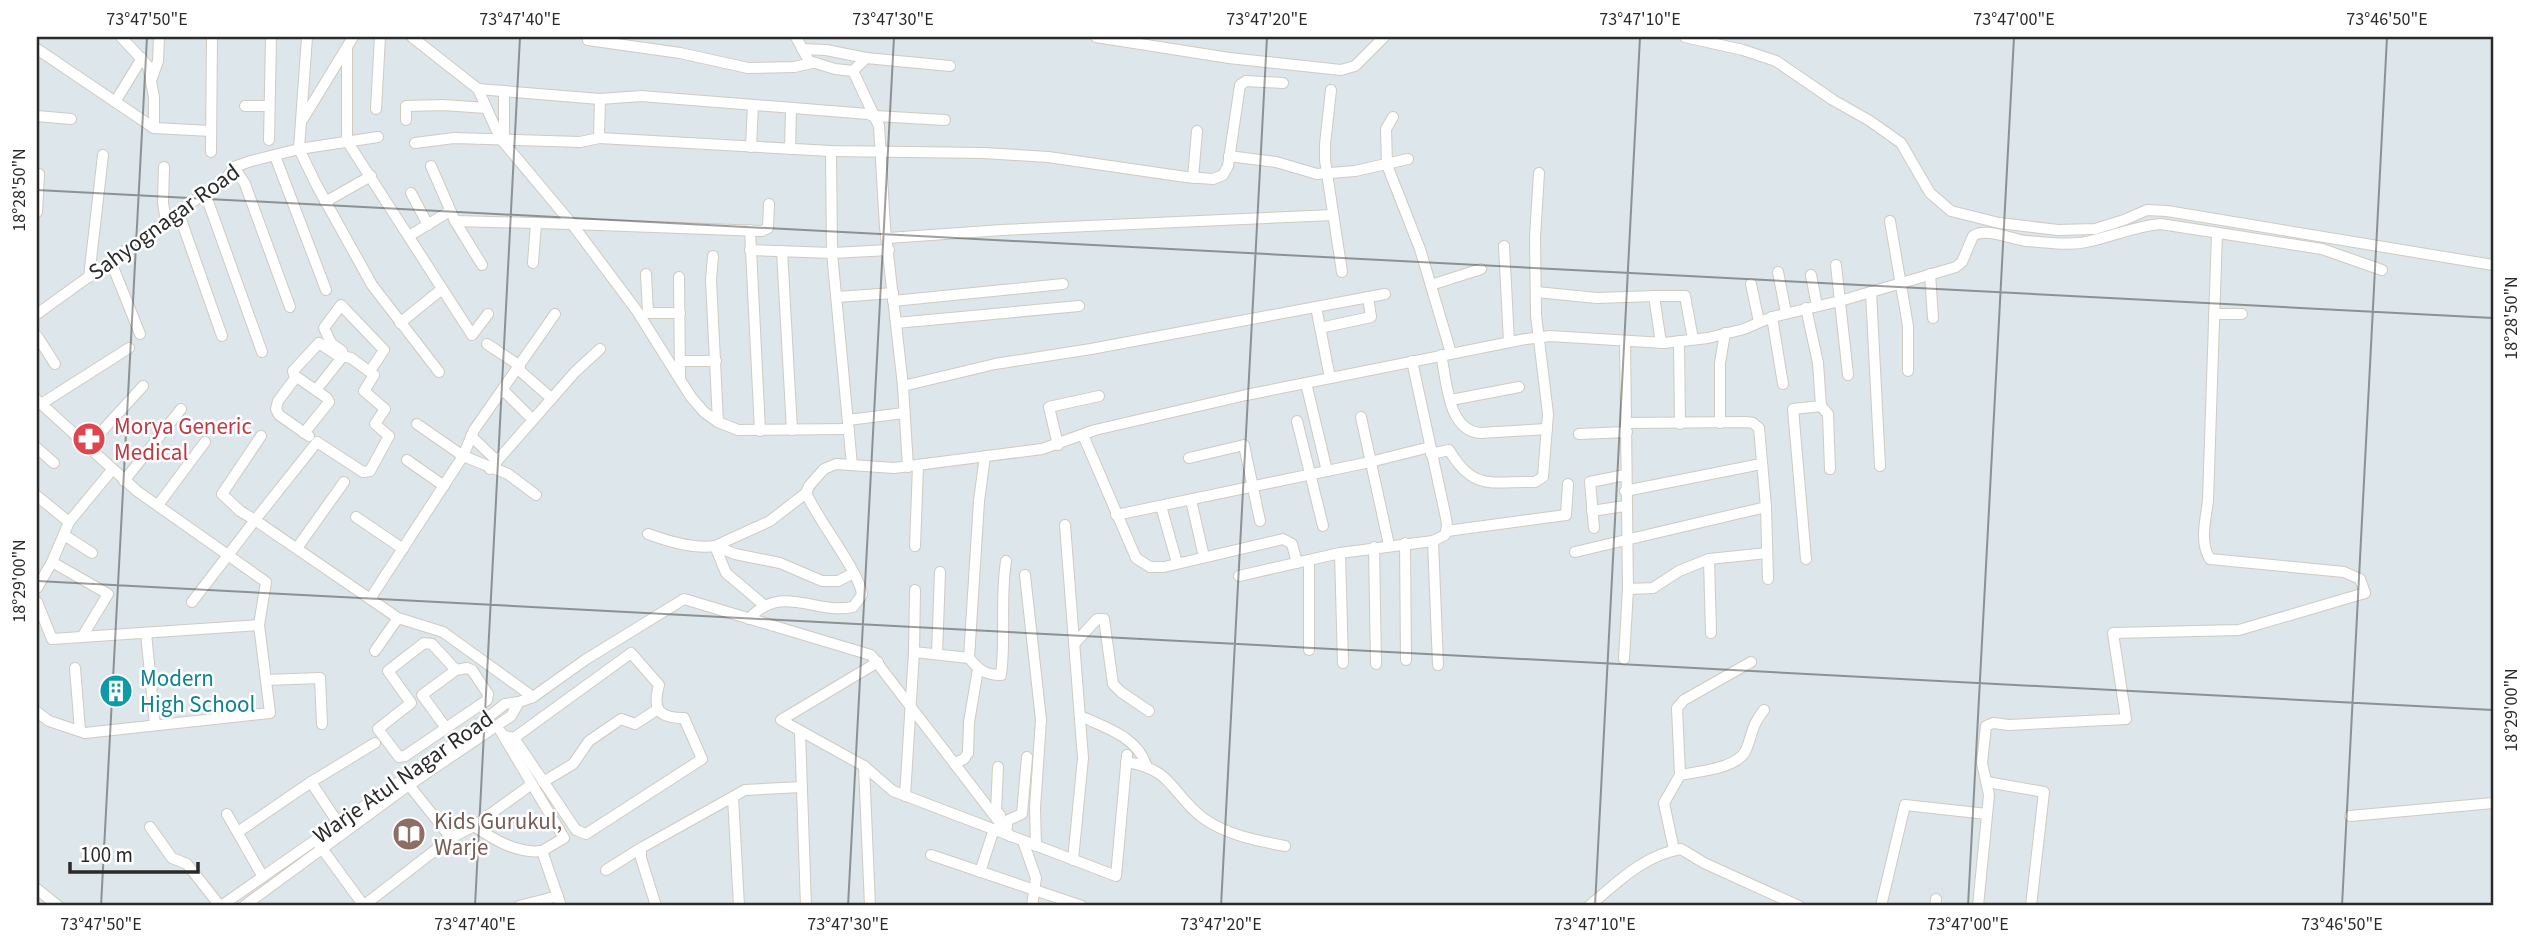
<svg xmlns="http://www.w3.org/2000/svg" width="2530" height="943" font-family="'Source Sans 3',sans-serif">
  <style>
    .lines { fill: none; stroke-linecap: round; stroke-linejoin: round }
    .minor-casing { stroke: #d0cac1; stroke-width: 12 }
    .minor { stroke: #fff; stroke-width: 10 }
    .ticks { fill: none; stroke: #2a2a2a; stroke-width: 2; stroke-opacity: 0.45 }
    .labels { text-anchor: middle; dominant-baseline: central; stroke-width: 5; stroke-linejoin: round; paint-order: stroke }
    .street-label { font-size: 23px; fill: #2a2a2a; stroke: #fff }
    .health-label { font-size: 23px; fill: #be3a42; stroke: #fff; text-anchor: start }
    .culture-label { font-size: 23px; fill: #0d838f; stroke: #fff; text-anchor: start }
    .education-label { font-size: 23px; fill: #785e54; stroke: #fff; text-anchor: start }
    .neatline { fill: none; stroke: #2a2a2a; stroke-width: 2.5 }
    .ticks-label { font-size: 18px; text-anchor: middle; fill: #2a2a2a }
  </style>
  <rect width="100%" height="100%" fill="#dde6eb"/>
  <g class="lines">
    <defs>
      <g id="minor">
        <path d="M121 37 148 66 154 97V128"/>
        <path d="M307 37 299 149 317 186 372 285 439 372"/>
        <path d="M412 37 478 89"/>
        <path d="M588 37V40L680 53 748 68 794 67 812 63"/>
        <path d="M796 37 809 61 835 69 853 71"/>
        <path d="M1096 37 1229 58 1341 70 1355 66 1384 37"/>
        <path d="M1685 37 1743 50 1776 61 1833 100 1870 121 1901 143 1930 193 1951 211 1999 223 2058 230 2095 229 2124 220 2147 210 2167 211 2493 265"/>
        <path d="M347 48V141L472 335 488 314"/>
        <path d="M37 49 154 128 211 131"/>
        <path d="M802 49 826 50 866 58"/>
        <path d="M853 71 879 126 885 227 903 386 908 467"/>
        <path d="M853 71 866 58 950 66"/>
        <path d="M152 78 158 61 159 37"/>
        <path d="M1331 90 1325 144V160L1342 272"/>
        <path d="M600 99 478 89 500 138 572 224 762 231 768 228 769 204"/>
        <path d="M115 102 142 58"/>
        <path d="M245 106H269"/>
        <path d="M376 109 380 37"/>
        <path d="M37 116 71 119"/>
        <path d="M875 116 945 120"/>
        <path d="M1393 117 1386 129 1387 165 1420 249 1451 353"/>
        <path d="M303 119 353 37"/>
        <path d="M406 120V106L443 105 486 108"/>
        <path d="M504 138V91"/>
        <path d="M599 138 831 151 984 153 1048 157 1186 177 1213 179 1223 175 1228 166 1240 85 1246 81 1283 83"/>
        <path d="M269 140 271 37"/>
        <path d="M415 143 454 138 580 142 599 138 600 99 641 96 868 114 876 117"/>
        <path d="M751 147 753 106"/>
        <path d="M790 149 791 109"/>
        <path d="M831 151 832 253 852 465"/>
        <path d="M211 152 212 37"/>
        <path d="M275 156 326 290"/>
        <path d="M1229 156 1276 162 1317 174 1355 171 1408 159"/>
        <path d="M431 166 455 221 482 265"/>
        <path d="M164 167 163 203 166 222"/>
        <path d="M234 167 245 184 290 307"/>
        <path d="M1193 178 1197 131"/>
        <path d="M205 193 262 352"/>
        <path d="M411 193 428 225"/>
        <path d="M325 202 371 176"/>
        <path d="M37 212 39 174"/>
        <path d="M179 214 222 336"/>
        <path d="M455 221 572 224 637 311 691 397 704 412 718 422 738 430 849 429"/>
        <path d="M1890 221 1908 326V371"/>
        <path d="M750 230 760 431"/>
        <path d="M409 236 450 211"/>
        <path d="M888 238 1002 230 1333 215"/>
        <path d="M1504 246 1509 342"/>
        <path d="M750 250 832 253 889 250"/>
        <path d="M782 251 792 430"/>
        <path d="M713 256 711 280 718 422"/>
        <path d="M111 262 140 334"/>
        <path d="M533 263 536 223"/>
        <path d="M1836 265 1848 375"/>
        <path d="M1778 272 1786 313"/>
        <path d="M646 274 648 313H680"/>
        <path d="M1930 274 1933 318"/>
        <path d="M1811 275 1817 306"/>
        <path d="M89 277 103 155"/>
        <path d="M679 277 680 378"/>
        <path d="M1751 284 1759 322"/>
        <path d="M1431 285 1481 269"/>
        <path d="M1536 292 1597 298 1654 296 1661 343"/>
        <path d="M1871 292 1880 466"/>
        <path d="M1654 296H1685L1693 339"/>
        <path d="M837 297 893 293"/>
        <path d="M893 301 1063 284"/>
        <path d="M1316 307 1330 378"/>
        <path d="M1806 308 1818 363 1821 406 1793 409 1806 559"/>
        <path d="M37 314 205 193 221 185 234 167 251 161 299 149 378 137"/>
        <path d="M2214 314H2242"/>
        <path d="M1772 317 1783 384"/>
        <path d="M400 323 442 289"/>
        <path d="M896 323 1079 306"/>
        <path d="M1320 328 1371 317 1368 297"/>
        <path d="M37 336 55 364"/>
        <path d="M1679 341 1680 424"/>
        <path d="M487 344 520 366"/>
        <path d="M1441 355C1447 380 1447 430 1480 433L1547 429"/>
        <path d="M681 361H716"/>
        <path d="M518 369 551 398"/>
        <path d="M296 377 278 401 276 409 279 415 309 436"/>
        <path d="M1306 383 1327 471"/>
        <path d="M903 386 995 364 1091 349 1385 294"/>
        <path d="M316 390 343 356 342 351 331 343 324 328 341 305 384 350 370 371"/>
        <path d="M503 390 532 419"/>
        <path d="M37 400 137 491 266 582 259 625 270 713 85 733 49 721 37 712"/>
        <path d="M1451 400 1519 387"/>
        <path d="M41 404 129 348"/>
        <path d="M1821 406 1828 414 1830 469"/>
        <path d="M1361 417 1389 545"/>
        <path d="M848 420 904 413"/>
        <path d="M1297 421 1323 526"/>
        <path d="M1627 423 1746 422 1753 423 1759 428 1766 507 1768 579"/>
        <path d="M1720 423V363L1725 333"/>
        <path d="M417 424 463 456 508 474 536 495"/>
        <path d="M1579 434 1627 432"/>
        <path d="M1083 435 1136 558 1150 567H1164L1283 539 1292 544 1297 563"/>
        <path d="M261 436 222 494 240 511 255 520 317 442 363 472 370 471 389 436 375 424 385 409 364 391 374 375 351 358 337 355 319 343 293 371 294 375 327 398 329 402 304 433"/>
        <path d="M471 436 497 461"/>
        <path d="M1058 445 1049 407 1099 396"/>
        <path d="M37 448 54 463"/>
        <path d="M89 449 102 431 143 386"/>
        <path d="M1431 454 1449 450C1474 492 1491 481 1535 482L1543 477 1548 414 1536 315 1535 237 1539 173"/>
        <path d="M985 456 979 501 969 658C979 670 985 675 1001 675 1006 637 1000 599 1006 561"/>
        <path d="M1189 458 1244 445 1260 521"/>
        <path d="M407 460 444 486"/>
        <path d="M490 469 575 372 600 349"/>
        <path d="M124 481 181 409"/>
        <path d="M1625 491 1761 464"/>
        <path d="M37 496 69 522"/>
        <path d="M1191 500 1204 557"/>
        <path d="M158 505 205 442"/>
        <path d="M1161 506 1177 563"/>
        <path d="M1592 511 1625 506"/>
        <path d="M1116 515 1370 462 1430 447"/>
        <path d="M356 517 403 549"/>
        <path d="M1065 525 1083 758 1073 860"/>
        <path d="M1594 528 1590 482 1625 475"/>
        <path d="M1447 531 1566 515 1568 484"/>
        <path d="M648 534C667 541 695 549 715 546L770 521 806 493 809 486 824 469 836 464 894 468 1042 449 1095 430 1246 395 1526 339 1550 336 1664 343 1708 338 1744 329 1772 317 1840 301 1956 267 1962 262 1973 236C1986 227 2010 239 2026 241 2045 242 2067 246 2086 242 2111 237 2135 226 2161 224L2322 249 2382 270"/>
        <path d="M64 535 92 553"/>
        <path d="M1433 541 1438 665"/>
        <path d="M1405 543 1406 660"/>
        <path d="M715 546 735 554 780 563 822 581H838L854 573"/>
        <path d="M715 546 726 573 765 606"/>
        <path d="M915 546 918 466"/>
        <path d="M1374 547 1376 664"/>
        <path d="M297 548 344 482"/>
        <path d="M1575 552 1766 507"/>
        <path d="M1340 553 1343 663"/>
        <path d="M1709 559 1711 633"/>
        <path d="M1309 560V650"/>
        <path d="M52 562 108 594 82 637"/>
        <path d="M1025 575 1041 720 1035 808 1036 846"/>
        <path d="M1239 576 1340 553 1433 541 1445 535 1447 526 1446 518 1412 361"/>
        <path d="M37 588 52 562 69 522 112 470"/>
        <path d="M1628 589 1653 588 1679 571 1709 559 1767 553"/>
        <path d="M370 599 463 456 474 430 555 314"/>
        <path d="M37 602 52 639 259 625"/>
        <path d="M192 602 255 520 398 618 443 632 533 697"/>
        <path d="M749 619C781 582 815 615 853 607L862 595C861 574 817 519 806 493"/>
        <path d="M146 633 155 725"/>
        <path d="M1074 644 1097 619H1104L1113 684 1121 692 1149 711"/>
        <path d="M375 651 398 618"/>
        <path d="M914 652 969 658"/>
        <path d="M937 654 940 572"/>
        <path d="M1624 659 1628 589 1625 341"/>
        <path d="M878 662 781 720 864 766 893 791 1116 876 1127 755"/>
        <path d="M75 668 80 731"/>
        <path d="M266 680 320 678 322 724"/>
        <path d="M1080 716C1105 727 1137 737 1146 765"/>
        <path d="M446 728 422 695 456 670 467 668 472 670 488 694 487 700 480 705 405 756 399 757 378 729 411 703 388 671 424 643 432 644 456 670"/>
        <path d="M501 732 564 838 542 851 561 906"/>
        <path d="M800 732 806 906"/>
        <path d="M505 736 514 738 576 830 586 834 702 759 684 718C659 718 652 710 659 685L631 653 514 738"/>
        <path d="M1126 762C1173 769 1170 792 1203 818 1226 835 1259 841 1285 846"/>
        <path d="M955 763 964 759 968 753 969 722 978 669"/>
        <path d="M864 766 870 906"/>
        <path d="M998 767 996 811 1000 815"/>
        <path d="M1680 775C1699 771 1737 769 1746 750 1753 733 1751 726 1764 710"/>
        <path d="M311 782 338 823"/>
        <path d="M543 782 573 764 589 741 621 719 635 724 658 709"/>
        <path d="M1987 782 2044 792 2031 906"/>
        <path d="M409 785 451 838 474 826 532 784"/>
        <path d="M905 796 914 652 915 590"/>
        <path d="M733 797 739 906"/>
        <path d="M227 814 263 877"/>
        <path d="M2350 816 2493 803"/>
        <path d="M474 826C494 840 518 854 542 851"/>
        <path d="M150 827 172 858 187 864 220 906"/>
        <path d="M1006 831 1008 820 1022 814 1027 757"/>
        <path d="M238 832 311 782 375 743"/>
        <path d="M1023 841 1036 878 1032 906"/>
        <path d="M318 843 364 906"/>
        <path d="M1674 850 1664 803 1680 775 1677 708 1684 700 1751 662"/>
        <path d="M931 855 1082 906"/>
        <path d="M606 870 641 848"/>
        <path d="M980 872 994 829"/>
        <path d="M37 889 58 906"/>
        <path d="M221 906 456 742 505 704 519 702 533 697 585 660 684 599 871 655 1010 836"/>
        <path d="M244 906 409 785 511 716 519 702"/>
        <path d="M363 906 451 838"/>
        <path d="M519 906 558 896"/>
        <path d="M656 906 641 858V848L745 790 802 787"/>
        <path d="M1589 906C1618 882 1644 855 1681 849L1704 863 1799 906"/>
        <path d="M1881 906 1905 805 1987 814"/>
        <path d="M1935 906 1936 899"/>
        <path d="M1978 906 1989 795 1982 763 1986 726 1993 723 2009 725 2126 719 2113 633 2239 630 2365 593 2360 579 2344 572 2210 559C2199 542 2206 519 2208 500L2217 233"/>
      </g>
    </defs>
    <!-- minor casing -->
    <use href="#minor" class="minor-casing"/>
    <!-- minor -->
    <use href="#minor" class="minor"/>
  </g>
  <!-- ticks -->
  <path class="ticks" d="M37 190 2493 318M37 581 2493 710M101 906 147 37M475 906 520 37M848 906 894 37M1221 906 1267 37M1595 906 1640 37M1968 906 2014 37M2342 906 2387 37"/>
  <!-- icons -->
  <defs>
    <symbol id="pharmacy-disc" viewBox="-11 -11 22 22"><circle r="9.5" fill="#e0444e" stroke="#fff"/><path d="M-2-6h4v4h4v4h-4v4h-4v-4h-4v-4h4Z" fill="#fff"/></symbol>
    <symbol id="building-disc" viewBox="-11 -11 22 22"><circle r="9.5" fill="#0f9aa8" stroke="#fff"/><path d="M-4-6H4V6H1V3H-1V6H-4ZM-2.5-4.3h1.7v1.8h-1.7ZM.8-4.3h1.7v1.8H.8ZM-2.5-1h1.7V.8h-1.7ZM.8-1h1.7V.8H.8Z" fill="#fff"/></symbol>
    <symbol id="library-disc" viewBox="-11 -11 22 22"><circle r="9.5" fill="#8d6e63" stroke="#fff"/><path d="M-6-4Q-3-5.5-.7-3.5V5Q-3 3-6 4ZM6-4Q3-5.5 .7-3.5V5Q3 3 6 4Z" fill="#fff"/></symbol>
  </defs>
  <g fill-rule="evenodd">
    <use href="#pharmacy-disc" x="70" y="420" width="38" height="38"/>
    <use href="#building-disc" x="97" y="672" width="38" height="38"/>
    <use href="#library-disc" x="390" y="815" width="38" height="38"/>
  </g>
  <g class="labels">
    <!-- street labels -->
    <g class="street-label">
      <text transform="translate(164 222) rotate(-36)">Sahyognagar Road</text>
      <text transform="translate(403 777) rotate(-35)">Warje Atul Nagar Road</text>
    </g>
    <!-- health labels -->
    <g class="health-label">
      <text x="114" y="426">Morya Generic<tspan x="114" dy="26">Medical</tspan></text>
    </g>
    <!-- culture labels -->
    <g class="culture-label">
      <text x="140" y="678">Modern<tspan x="140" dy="26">High School</tspan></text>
    </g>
    <!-- education labels -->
    <g class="education-label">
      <text x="434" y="821">Kids Gurukul,<tspan x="434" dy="26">Warje</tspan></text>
    </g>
  </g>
  <!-- border -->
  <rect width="2530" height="943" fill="none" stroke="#ffffff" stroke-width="77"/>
  <!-- scale -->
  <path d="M70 862v10h128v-10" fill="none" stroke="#2a2a2a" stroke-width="3.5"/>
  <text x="80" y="862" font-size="21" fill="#2a2a2a" stroke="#ffffff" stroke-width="5" paint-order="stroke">100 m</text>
  <rect x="38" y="38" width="2454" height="866" class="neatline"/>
  <g class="ticks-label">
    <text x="147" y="25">73°47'50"E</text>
    <text x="520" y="25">73°47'40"E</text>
    <text x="893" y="25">73°47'30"E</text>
    <text x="1267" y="25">73°47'20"E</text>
    <text x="1640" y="25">73°47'10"E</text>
    <text x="2014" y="25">73°47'00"E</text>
    <text x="2387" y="25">73°46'50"E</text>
    <text transform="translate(19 190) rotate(-90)" y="6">18°28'50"N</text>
    <text transform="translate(2511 318) rotate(-90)" y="6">18°28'50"N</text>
    <text transform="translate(19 581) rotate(-90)" y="6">18°29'00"N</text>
    <text transform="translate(2511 710) rotate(-90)" y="6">18°29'00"N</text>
    <text x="101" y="930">73°47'50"E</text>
    <text x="475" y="930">73°47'40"E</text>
    <text x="848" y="930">73°47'30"E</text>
    <text x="1221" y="930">73°47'20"E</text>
    <text x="1595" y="930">73°47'10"E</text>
    <text x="1968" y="930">73°47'00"E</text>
    <text x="2342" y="930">73°46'50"E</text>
  </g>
</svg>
